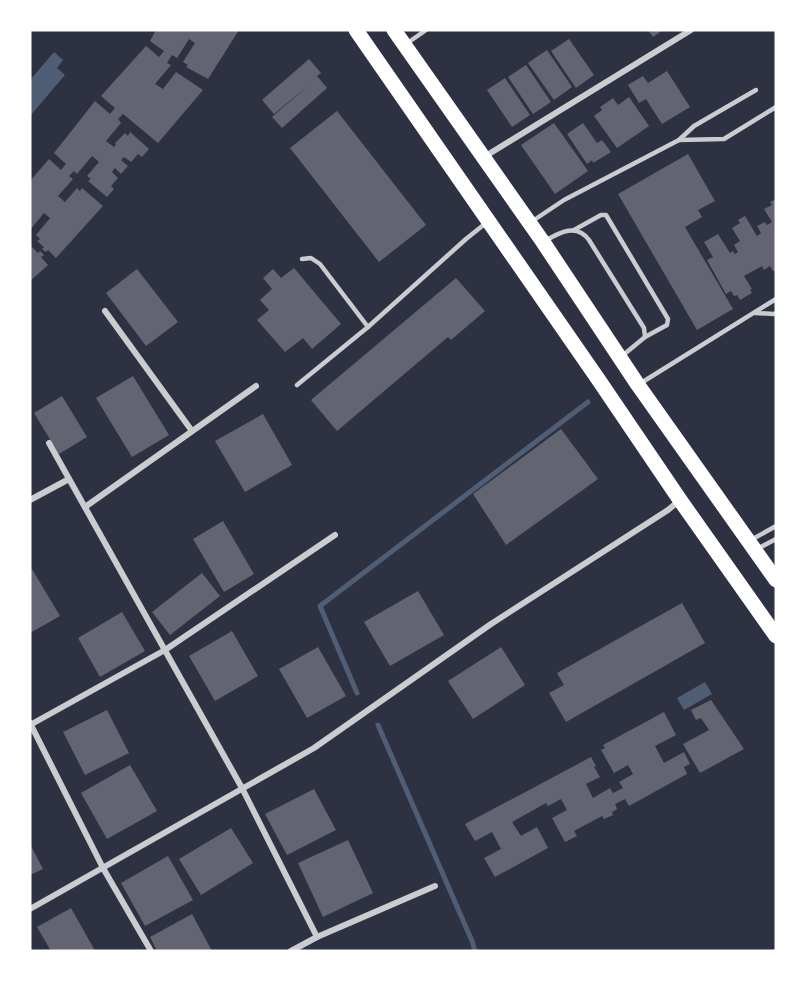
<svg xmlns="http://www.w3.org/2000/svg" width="806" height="981" font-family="Jost,sans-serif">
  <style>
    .water { fill: #4f5d75 }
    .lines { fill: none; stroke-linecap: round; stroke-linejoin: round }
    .stream { stroke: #4f5d75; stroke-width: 5 }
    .building { fill: #626471 }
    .service { stroke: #caccd0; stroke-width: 4.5 }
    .minor { stroke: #caccd0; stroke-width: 6 }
    .primary { stroke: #fff; stroke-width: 15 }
  </style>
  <rect width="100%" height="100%" fill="#2d3142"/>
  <!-- water -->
  <g class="water">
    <path d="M54 52 63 60 57 68 65 75 30 116V80Z"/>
    <path d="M705 682 712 694 684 710 677 698Z"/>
  </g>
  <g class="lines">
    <!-- stream -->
    <g class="stream">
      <path d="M357 693 320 606 588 402"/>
      <path d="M378 725 472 941 475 951"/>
    </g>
  </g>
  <!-- building -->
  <g class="building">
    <path d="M156 30H239L208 79 186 67 188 65 183 62 195 43 189 39 177 58 172 55 167 63 171 65 155 84 163 89 176 72 203 90 158 143 123 114 118 119 121 123 106 141 114 147 116 145 115 143 125 133 128 136 130 132 149 149 142 157 138 154 131 162 124 157 121 160 128 166 121 174 115 168 112 172 118 178 111 186 114 189 107 197 88 181 91 179 87 176 99 162 92 156 77 174 74 171 69 176 73 179 58 196 65 202 77 188 80 191 82 188 103 206 56 258 48 250 46 252 42 249 44 247 37 241 40 239 36 235 50 218 44 213 30 230V181L49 159 61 170 66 164 54 153 95 101 110 114 115 108 101 96 146 46 159 57 164 51 150 41Z"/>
    <path d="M648 30H663L653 37Z"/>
    <path d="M569 39 594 75 576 88 551 51Z"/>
    <path d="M547 50 572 87 554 100 528 63Z"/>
    <path d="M309 59 321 73 317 76 327 88 282 128 272 117 310 84 274 114 262 100Z"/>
    <path d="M526 65 551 102 533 114 508 77Z"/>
    <path d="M667 71 690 107 662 124 646 99 639 103 628 85 643 76 648 83Z"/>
    <path d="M505 78 530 115 512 127 487 90Z"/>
    <path d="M629 97 649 126 617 148 594 116 602 110 600 107 613 98 618 105Z"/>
    <path d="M337 111 426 225 379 262 290 148Z"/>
    <path d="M554 123 588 171 555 194 521 145Z"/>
    <path d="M583 123 597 143 602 140 611 152 593 163 592 160 587 164 567 134Z"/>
    <path d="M688 154 715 201 698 210 702 217 685 227 733 309 697 330 618 194Z"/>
    <path d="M776 199V270L773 271 770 266 764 270 762 266 744 276 752 289 750 290 752 293 740 300 737 295 734 296 731 291 726 294 707 260 713 257 704 242 718 234 730 253 733 251 735 254 738 252 734 245 740 241 732 228 740 223 738 220 745 216 757 236 761 233 757 226 765 222 767 225 772 222 764 209 772 205 770 202Z"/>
    <path d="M31 246 38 253 40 251 44 255 41 257 48 265 30 281V248Z"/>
    <path d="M294 268 341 324 312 349 303 338 285 352 257 320 269 310 260 300 272 289 263 278 273 269 281 278Z"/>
    <path d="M137 269 178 322 146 346 106 293Z"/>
    <path d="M456 278 485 311 451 340 448 337 337 431 311 400Z"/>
    <path d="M133 376 169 435 132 457 96 398Z"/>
    <path d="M62 396 87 437 59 454 34 413Z"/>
    <path d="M263 414 292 465 245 492 215 441Z"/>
    <path d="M561 429 598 479 506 545 473 494Z"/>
    <path d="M223 521 254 574 224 592 193 539Z"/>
    <path d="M32 569 60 616 30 633V570Z"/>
    <path d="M202 573 220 596 170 635 152 612Z"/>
    <path d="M418 591 444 635 390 666 364 622Z"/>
    <path d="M682 603 705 643 566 722 549 693 564 685 557 673Z"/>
    <path d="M122 612 145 651 100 677 78 638Z"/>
    <path d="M232 631 258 676 215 701 189 656Z"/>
    <path d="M318 647 346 696 307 718 279 669Z"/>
    <path d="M501 647 525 685 473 719 448 681Z"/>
    <path d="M711 700 744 749 700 773 683 744 709 730 701 718 696 720 691 710Z"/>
    <path d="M107 710 129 753 85 775 63 732Z"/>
    <path d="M664 712 676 735 655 746 664 763 684 752 690 764 684 767 687 774 629 806 625 799 615 804 617 809 612 812 613 815 604 819 602 816 574 831 577 836 565 842 552 818 567 810 561 799 548 806 546 803 512 822 521 836 537 827 548 848 495 877 484 858 501 849 492 832 475 841 465 824 591 757 596 766 594 767 600 777 586 784 593 798 610 788 613 793 623 788 619 782 633 774 628 765 614 773 601 750 605 748 603 745Z"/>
    <path d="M130 765 157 811 107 839 81 793Z"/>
    <path d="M314 789 336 830 287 855 265 814Z"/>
    <path d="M231 828 253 863 201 895 179 859Z"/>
    <path d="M348 840 373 893 323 917 298 863Z"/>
    <path d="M30 844 43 869 30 875Z"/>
    <path d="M168 856 193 900 145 926 121 883Z"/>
    <path d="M71 908 94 949 90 951H51L37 927Z"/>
    <path d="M192 914 212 951H157L150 937Z"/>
  </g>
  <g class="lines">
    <!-- service -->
    <g class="service">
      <path d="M406 44 426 30"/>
      <path d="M679 140 694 126 756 90"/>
      <path d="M531 222 564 200 679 140 724 139 776 107"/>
      <path d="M574 230 601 215H606L609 220 668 319 667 325 645 337"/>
      <path d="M545 241C560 232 577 223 589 240L644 328 645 337 622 356"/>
      <path d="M302 259 311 258 320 264 368 327"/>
      <path d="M755 313 774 314 776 313"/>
      <path d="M641 383 776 299"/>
      <path d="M297 385 368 327 466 239 486 223"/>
      <path d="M751 540 776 526"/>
      <path d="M757 549 776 539"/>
    </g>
    <!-- minor -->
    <g class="minor">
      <path d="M484 157 691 30"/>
      <path d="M105 311 192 431"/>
      <path d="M49 443 242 788 317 937"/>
      <path d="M30 500 69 479"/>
      <path d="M85 507 256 386"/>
      <path d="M30 723 103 868 151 951"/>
      <path d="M30 725 165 650 335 535"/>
      <path d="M30 909 314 748 491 624 668 510 680 500"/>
      <path d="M291 951 317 937 435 886"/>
    </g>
    <!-- primary -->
    <g class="primary">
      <path d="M356 30 598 379 680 500 776 636"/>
      <path d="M394 30 543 242 638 385 776 580"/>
    </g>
  </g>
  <!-- border -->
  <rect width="806" height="981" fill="none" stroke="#ffffff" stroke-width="63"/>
</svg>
